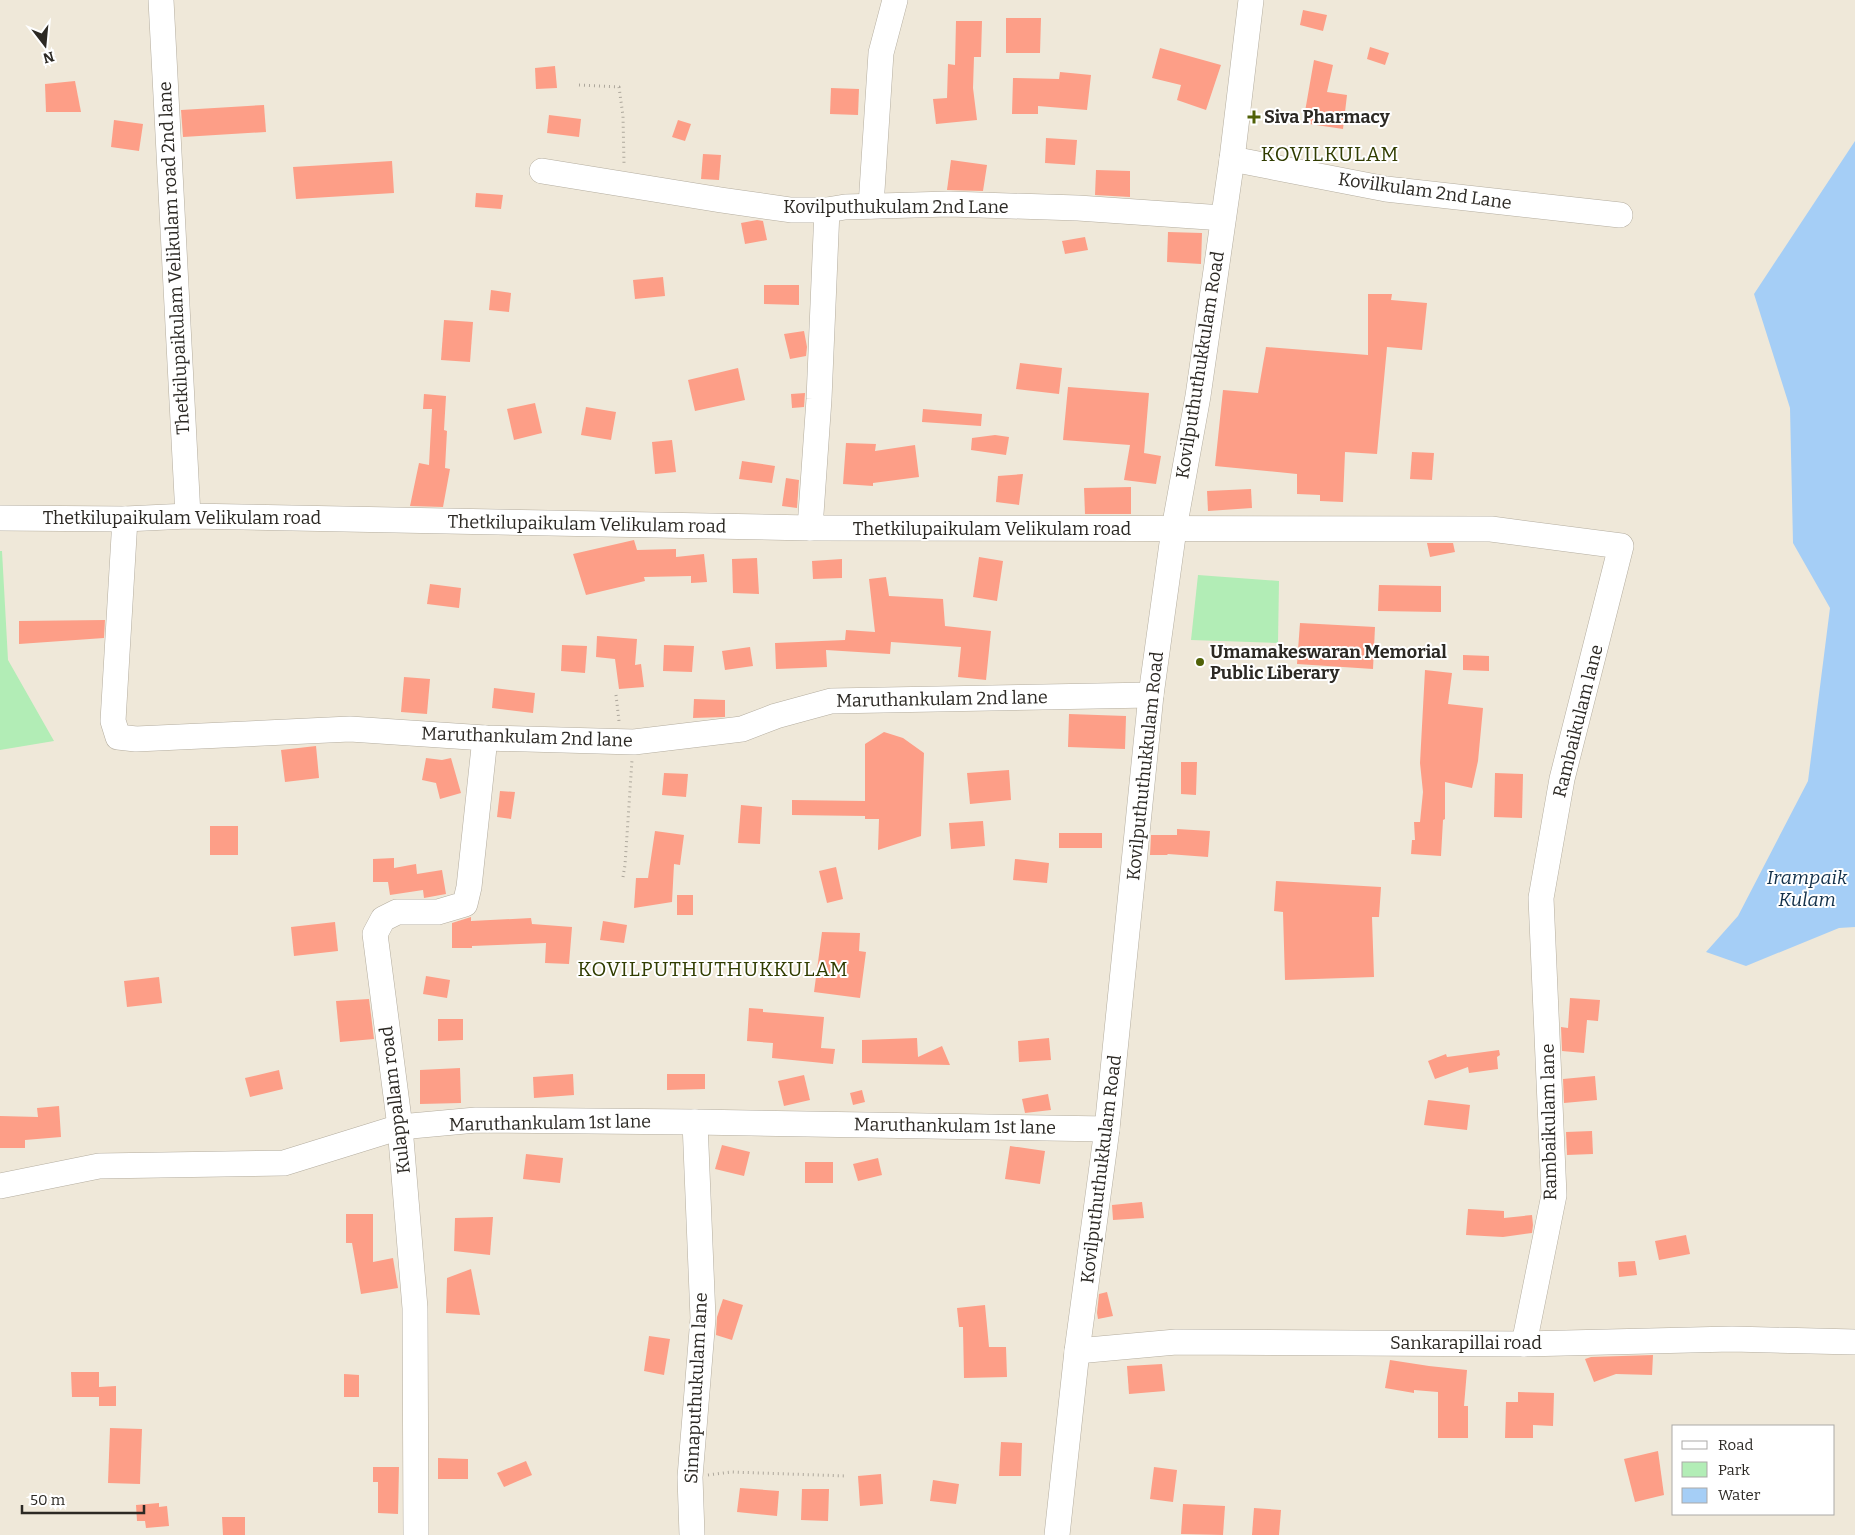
<svg xmlns="http://www.w3.org/2000/svg" width="1855" height="1535" font-family="Bitter,serif">
  <style>
    .green { fill: #b2edb6 }
    .water { fill: #a5cef6 }
    .building { fill: #fd9e87 }
    .lines { fill: none; stroke-linecap: round; stroke-linejoin: round }
    .minor-casing { stroke: #b4ad9f; stroke-width: 26 }
    .path { stroke: #ada79c; stroke-width: 3; stroke-dasharray: 1 4; stroke-linecap: butt }
    .minor { stroke: #fff; stroke-width: 25 }
    .poi-dot { fill: #506107; stroke: #fff; stroke-width: 2 }
    .labels { text-anchor: middle; dominant-baseline: central; stroke-width: 4; stroke-linejoin: round; paint-order: stroke }
    .poi-label { font-size: 18px; font-weight: bold; fill: #2c2924; stroke: #fff; text-anchor: start }
    .street-label { font-size: 18px; fill: #2c2924; stroke: #fff }
    .water-label { font-size: 19px; font-style: italic; fill: #12304a; stroke: #fff }
    .quarter-label { font-size: 20px; letter-spacing: 1px; fill: #313d01; stroke: #fff }
  </style>
  <rect width="100%" height="100%" fill="#efe8d9"/>
  <!-- green -->
  <g class="green">
    <path d="M0 551H2L8 660 54 741 0 750Z"/>
    <path d="M1198 575 1279 581 1278 643 1191 640Z"/>
  </g>
  <!-- water -->
  <path class="water" d="M1855 141V927L1839 928 1746 966 1706 952 1738 916 1808 781 1830 608 1793 543 1790 408 1754 294Z"/>
  <!-- building -->
  <g class="building">
    <path d="M1303 10 1327 15 1323 31 1300 25Z"/>
    <path d="M1006 18H1041L1040 53H1006Z"/>
    <path d="M956 21H982L981 57H974L973 88 977 120 936 124 933 99 947 98 948 64 955 65Z"/>
    <path d="M1370 47 1389 53 1385 65 1367 59Z"/>
    <path d="M1160 48 1221 65 1206 110 1177 100 1181 85 1152 78Z"/>
    <path d="M1314 60 1333 65 1327 92 1347 95 1343 129 1303 123Z"/>
    <path d="M555 66 557 88 536 89 535 68Z"/>
    <path d="M1060 72 1091 75 1087 110 1038 106V114H1012L1013 78 1059 79Z"/>
    <path d="M75 81 81 112H46L45 84Z"/>
    <path d="M831 88 859 89 858 115 830 114Z"/>
    <path d="M264 105 266 132 183 137 181 110Z"/>
    <path d="M549 115 581 119 579 137 547 133Z"/>
    <path d="M114 120 143 124 139 151 111 147Z"/>
    <path d="M678 120 691 124 685 141 672 137Z"/>
    <path d="M1046 138 1077 140 1075 165 1045 163Z"/>
    <path d="M703 154 721 155 719 180 701 179Z"/>
    <path d="M951 160 987 165 983 191 947 190Z"/>
    <path d="M392 161 394 193 296 199 293 167Z"/>
    <path d="M1096 170 1130 171V197L1095 195Z"/>
    <path d="M476 193 503 195 501 209 475 207Z"/>
    <path d="M757 220 763 221 767 240 745 244 741 223Z"/>
    <path d="M1168 232 1202 233 1201 264 1167 262Z"/>
    <path d="M1085 237 1088 250 1065 254 1062 241Z"/>
    <path d="M663 277 665 296 635 299 633 280Z"/>
    <path d="M764 285H799V305L764 304Z"/>
    <path d="M491 290 511 293 509 312 489 310Z"/>
    <path d="M1368 294H1392L1391 300 1427 303 1422 350 1387 347 1377 454 1345 452 1343 502 1320 501V495L1297 494V474L1215 466 1223 390 1258 393 1266 347 1368 355Z"/>
    <path d="M444 320 473 322 470 362 441 360Z"/>
    <path d="M804 331 807 347 806 356 790 359 784 334Z"/>
    <path d="M1020 363 1062 368 1059 394 1016 389Z"/>
    <path d="M738 368 745 400 695 411 688 380Z"/>
    <path d="M1068 387 1149 393 1144 453 1161 456 1156 484 1124 480 1130 445 1063 440Z"/>
    <path d="M805 393 804 407 792 408 791 394Z"/>
    <path d="M424 394 446 396 444 430 447 431 445 468 450 469 443 507 410 506 419 463 429 465 432 409H423Z"/>
    <path d="M535 403 542 433 514 440 507 409Z"/>
    <path d="M586 407 616 412 611 440 581 435Z"/>
    <path d="M923 409 982 414 981 426 922 422Z"/>
    <path d="M995 435 1009 437 1006 455 971 450 972 438Z"/>
    <path d="M672 440 676 472 655 474 652 442Z"/>
    <path d="M846 443 876 444 875 451 915 445 919 477 873 483V486L843 484Z"/>
    <path d="M1412 452 1434 453 1432 480 1410 479Z"/>
    <path d="M742 461 775 466 772 483 739 479Z"/>
    <path d="M1023 474 1019 505 996 502 998 476Z"/>
    <path d="M786 478 799 480 797 508 782 506Z"/>
    <path d="M1131 487V514H1085L1084 488Z"/>
    <path d="M1251 489 1252 508 1208 511 1207 491Z"/>
    <path d="M634 540 637 550 676 549V557L704 554 707 582 691 583V576L644 577 645 581 586 595 573 554Z"/>
    <path d="M1427 543H1453L1455 552 1430 557Z"/>
    <path d="M979 557 1003 561 997 601 973 597Z"/>
    <path d="M757 558 759 594 733 593 732 559Z"/>
    <path d="M842 559V578L813 579 812 561Z"/>
    <path d="M886 577 889 596 943 599 945 626 991 631 986 680 958 677 961 647 891 642 890 654 826 650 827 667 776 669 775 643 845 640 846 630 875 632 869 579Z"/>
    <path d="M430 584 461 588 459 608 427 604Z"/>
    <path d="M1379 585 1441 586V612L1378 611Z"/>
    <path d="M105 620 104 638 19 644V621Z"/>
    <path d="M1300 623 1375 627 1373 669 1297 664Z"/>
    <path d="M597 636 637 639 635 665 641 664 644 687 619 689 615 659 596 657Z"/>
    <path d="M562 645 587 646 585 673 561 671Z"/>
    <path d="M664 645 694 646 692 672 663 671Z"/>
    <path d="M750 647 753 666 725 670 722 651Z"/>
    <path d="M1463 655 1489 656V671L1463 670Z"/>
    <path d="M1425 670 1452 673 1448 704 1483 708 1478 761 1472 788 1445 782V819L1443 820 1441 856 1411 854 1412 840H1415L1414 822H1420L1423 792 1420 763Z"/>
    <path d="M404 677 430 679 427 714 401 712Z"/>
    <path d="M494 688 535 693 533 713 492 708Z"/>
    <path d="M694 699 725 700V717L693 718Z"/>
    <path d="M1069 714 1126 716 1125 749 1068 747Z"/>
    <path d="M884 732 903 738 924 753 921 836 878 850 879 819H865V816L792 815V800L865 801V744Z"/>
    <path d="M316 746 319 778 285 782 281 750Z"/>
    <path d="M426 758 442 760 451 758 461 793 440 799 436 783 422 780Z"/>
    <path d="M1181 762H1197L1196 795 1181 794Z"/>
    <path d="M1009 770 1011 800 970 804 967 773Z"/>
    <path d="M664 773 688 774 686 797 662 795Z"/>
    <path d="M1495 773 1523 774 1522 818 1494 817Z"/>
    <path d="M500 791 515 792 511 819 497 817Z"/>
    <path d="M741 805 762 807 760 844 738 843Z"/>
    <path d="M983 821 985 846 951 849 949 823Z"/>
    <rect x="210" y="826" width="28" height="29"/>
    <path d="M1177 829 1210 831 1208 857 1168 854 1167 855H1150L1151 835H1177Z"/>
    <path d="M655 831 684 835 680 865 674 864 672 902 634 908 636 878H648Z"/>
    <rect x="1059" y="833" width="43" height="15"/>
    <path d="M394 858V868L416 864 417 874 442 870 446 894 424 898 423 890 390 895 388 882H373V859Z"/>
    <path d="M1015 859 1049 863 1047 883 1013 880Z"/>
    <path d="M836 867 843 899 827 903 819 871Z"/>
    <path d="M1276 881 1381 887 1379 917H1372L1374 977 1285 980 1283 912 1274 911Z"/>
    <rect x="677" y="895" width="16" height="20"/>
    <path d="M471 917V921L531 918 532 924 572 927 569 964 545 963 546 943 472 946V948H452V923Z"/>
    <path d="M603 921 627 925 624 943 600 940Z"/>
    <path d="M335 922 338 951 294 956 291 927Z"/>
    <path d="M822 932 860 933 859 951 866 952 860 998 814 992Z"/>
    <path d="M426 976 450 980 447 998 423 994Z"/>
    <path d="M159 977 162 1003 127 1007 124 981Z"/>
    <path d="M1570 998 1600 1000 1598 1021 1587 1020 1584 1053 1562 1051 1561 1027 1568 1028Z"/>
    <path d="M369 999 374 1039 340 1042 336 1001Z"/>
    <path d="M749 1008 763 1009V1012L824 1017 821 1048 835 1049 833 1064 772 1058 773 1043 747 1041Z"/>
    <path d="M438 1019H463V1040L438 1041Z"/>
    <path d="M917 1038 918 1057 942 1046 950 1065 862 1063V1040Z"/>
    <path d="M1049 1038 1051 1060 1019 1062 1018 1041Z"/>
    <path d="M1499 1050 1500 1055 1497 1057 1498 1069 1469 1073 1468 1067 1435 1079 1428 1061 1446 1054 1447 1057Z"/>
    <path d="M460 1068 461 1103 420 1104V1070Z"/>
    <path d="M279 1070 283 1089 250 1097 245 1078Z"/>
    <path d="M573 1074 574 1095 534 1098 533 1077Z"/>
    <path d="M667 1074H705V1089L667 1090Z"/>
    <path d="M804 1075 810 1100 784 1106 778 1081Z"/>
    <path d="M1595 1076 1597 1100 1564 1103 1563 1079Z"/>
    <path d="M862 1090 865 1102 853 1105 850 1093Z"/>
    <path d="M1048 1094 1051 1110 1025 1113 1022 1099Z"/>
    <path d="M1428 1100 1470 1105 1467 1130 1424 1125Z"/>
    <path d="M59 1106 61 1137 25 1140V1148H0V1116L38 1117 37 1108Z"/>
    <path d="M1592 1131 1593 1154 1567 1155 1566 1132Z"/>
    <path d="M722 1145 750 1152 744 1176 715 1169Z"/>
    <path d="M1010 1146 1045 1151 1040 1184 1005 1179Z"/>
    <path d="M526 1154 563 1158 560 1183 523 1179Z"/>
    <path d="M878 1158 882 1175 858 1181 853 1164Z"/>
    <rect x="805" y="1162" width="28" height="21"/>
    <path d="M1142 1202 1144 1218 1113 1220 1112 1205Z"/>
    <path d="M1468 1209 1504 1211V1218L1532 1215 1533 1225 1532 1233 1503 1237 1466 1235Z"/>
    <path d="M346 1214H373V1262L393 1258 398 1288 361 1294 352 1243H346Z"/>
    <path d="M493 1217 490 1255 454 1251 455 1218Z"/>
    <path d="M1686 1235 1690 1254 1659 1260 1655 1241Z"/>
    <path d="M1635 1261 1637 1275 1619 1277 1618 1262Z"/>
    <path d="M471 1269 480 1315 446 1313 447 1278Z"/>
    <path d="M1107 1292 1113 1316 1098 1319 1097 1313 1099 1294Z"/>
    <path d="M723 1299 743 1305 732 1340 716 1335 717 1317Z"/>
    <path d="M985 1305 989 1347H1006L1007 1377 964 1378 963 1327H959L957 1308Z"/>
    <path d="M649 1336 670 1339 664 1375 644 1371Z"/>
    <path d="M1653 1355 1652 1375 1616 1374 1594 1382 1585 1359 1591 1357Z"/>
    <path d="M1390 1360 1429 1366 1467 1370 1464 1406H1468V1438H1438V1392L1414 1390V1393L1385 1388Z"/>
    <path d="M1162 1364 1165 1391 1129 1394 1127 1366Z"/>
    <path d="M71 1372H99V1397H72Z"/>
    <path d="M344 1374 359 1375V1397H344Z"/>
    <path d="M116 1386V1406H99V1387Z"/>
    <path d="M1518 1392 1554 1393 1553 1426 1533 1425V1438H1505L1506 1402H1518Z"/>
    <path d="M110 1428 142 1429 140 1484 108 1483Z"/>
    <path d="M1001 1442 1022 1443 1021 1476H999Z"/>
    <path d="M1658 1451 1664 1495 1635 1502 1624 1459Z"/>
    <path d="M438 1458 468 1459V1479H438Z"/>
    <path d="M526 1461 532 1475 504 1487 497 1473Z"/>
    <path d="M373 1467H399L398 1514 378 1513V1482H373Z"/>
    <path d="M1154 1467 1177 1470 1173 1502 1150 1499Z"/>
    <path d="M881 1474 883 1504 860 1506 858 1476Z"/>
    <path d="M933 1480 959 1484 956 1504 930 1501Z"/>
    <path d="M740 1488 779 1491 777 1516 737 1512Z"/>
    <path d="M802 1489H829L828 1521 801 1520Z"/>
    <path d="M159 1503V1507L167 1506 169 1526 146 1528 145 1521H137L136 1505Z"/>
    <path d="M1183 1504 1225 1506 1223 1535 1181 1534Z"/>
    <path d="M1254 1508 1281 1510 1279 1535H1252Z"/>
    <path d="M222 1517H245V1535H223Z"/>
  </g>
  <g class="lines">
    <defs>
      <g id="minor">
        <path d="M161 0 188 516"/>
        <path d="M1232 159 1386 189 1620 215"/>
        <path d="M542 171 721 200 791 210H827L845 207 949 204 1078 208 1223 218"/>
        <path d="M871 206 881 53 895 0"/>
        <path d="M0 518 125 519 188 516 810 528 1491 529 1621 546 1562 779 1541 898 1554 1195 1524 1344"/>
        <path d="M125 519 113 721 118 737 136 739 350 729 485 738 634 742 742 729 776 716 831 701 1151 695"/>
        <path d="M810 528 819 399 827 210"/>
        <path d="M0 1186 99 1166 284 1163 400 1127 476 1120 695 1122 1107 1129"/>
        <path d="M1077 1351 1176 1342 1524 1344 1732 1339 1855 1342"/>
        <path d="M416 1535 415 1308 400 1127 375 934 383 919 397 912H438L465 904 469 887 485 738"/>
        <path d="M692 1535 690 1477 703 1318 695 1122"/>
        <path d="M1057 1535 1077 1351 1107 1129 1151 695 1174 529 1198 396 1232 159 1251 0"/>
      </g>
    </defs>
    <!-- minor casing -->
    <use href="#minor" class="minor-casing"/>
    <!-- path -->
    <g class="path">
      <path d="M579 85 619 87 623 116 624 164"/>
      <path d="M616 695 619 721"/>
      <path d="M623 877 625 865 632 760"/>
      <path d="M708 1475 731 1472 847 1476"/>
    </g>
    <!-- minor -->
    <use href="#minor" class="minor"/>
  </g>
  <!-- markers -->
  <g class="poi-dot">
    <path d="M1251.5 109.5h5v5h5v5h-5v5h-5v-5h-5v-5h5z"/>
    <circle cx="1200" cy="662" r="5"/>
  </g>
  <g class="labels">
    <!-- poi labels -->
    <g class="poi-label">
      <text x="1264" y="117">Siva Pharmacy</text>
      <text x="1210" y="652">Umamakeswaran Memorial<tspan x="1210" dy="21">Public Liberary</tspan></text>
    </g>
    <!-- street labels -->
    <g class="street-label">
      <text transform="translate(1425 191) rotate(8)">Kovilkulam 2nd Lane</text>
      <text x="896" y="207">Kovilputhukulam 2nd Lane</text>
      <text transform="translate(174 258) rotate(-93)">Thetkilupaikulam Velikulam road 2nd lane</text>
      <text transform="translate(1200 365) rotate(-81)">Kovilputhuthukkulam Road</text>
      <text x="182" y="518">Thetkilupaikulam Velikulam road</text>
      <text transform="translate(587 524) rotate(1)">Thetkilupaikulam Velikulam road</text>
      <text x="992" y="529">Thetkilupaikulam Velikulam road</text>
      <text transform="translate(942 699) rotate(-1)">Maruthankulam 2nd lane</text>
      <text transform="translate(1578 721) rotate(-76)">Rambaikulam lane</text>
      <text transform="translate(527 737) rotate(2)">Maruthankulam 2nd lane</text>
      <text transform="translate(1145 766) rotate(-84)">Kovilputhuthukkulam Road</text>
      <text transform="translate(395 1100) rotate(-97)">Kulappallam road</text>
      <text transform="translate(1549 1122) rotate(-91)">Rambaikulam lane</text>
      <text transform="translate(550 1123) rotate(-1)">Maruthankulam 1st lane</text>
      <text transform="translate(955 1126) rotate(1)">Maruthankulam 1st lane</text>
      <text transform="translate(1101 1169) rotate(-83)">Kovilputhuthukkulam Road</text>
      <text x="1466" y="1343">Sankarapillai road</text>
      <text transform="translate(696 1388) rotate(-87)">Sinnaputhukulam lane</text>
    </g>
    <!-- water labels -->
    <g class="water-label">
      <text x="1807" y="877">Irampaik<tspan x="1807" dy="22">Kulam</tspan></text>
    </g>
    <!-- quarter labels -->
    <g class="quarter-label">
      <text x="1330" y="154">KOVILKULAM</text>
      <text x="713" y="969">KOVILPUTHUTHUKKULAM</text>
    </g>
  </g>
  <!-- legend -->
  <rect x="1672" y="1425" width="162" height="90" fill="#ffffff" stroke="#aba9a7"/>
  <rect x="1682" y="1441" width="25" height="8" fill="#ffffff" stroke="#aba9a7"/>
  <text x="1718" y="1450" font-size="15" fill="#2c2924">Road</text>
  <rect x="1682" y="1462" width="25" height="15" fill="#b2edb6" stroke="#aba9a7"/>
  <text x="1718" y="1475" font-size="15" fill="#2c2924">Park</text>
  <rect x="1682" y="1488" width="25" height="15" fill="#a5cef6" stroke="#aba9a7"/>
  <text x="1718" y="1500" font-size="15" fill="#2c2924">Water</text>
  <!-- north arrow -->
  <g transform="translate(45 45) rotate(164)" stroke="#ffffff" stroke-width="4" paint-order="stroke">
  <path d="M0-4L9 19L0 12L-9 19Z" fill="#2c2924"/>
  <text y="-8" font-size="14" font-weight="bold" text-anchor="middle" fill="#2c2924">N</text>
  </g>
  <!-- scale -->
  <path d="M22 1505v8h122v-8" fill="none" stroke="#2c2924" stroke-width="2.5"/>
  <text x="30" y="1505" font-size="15" fill="#2c2924" stroke="#ffffff" stroke-width="4" paint-order="stroke">50 m</text>
</svg>
